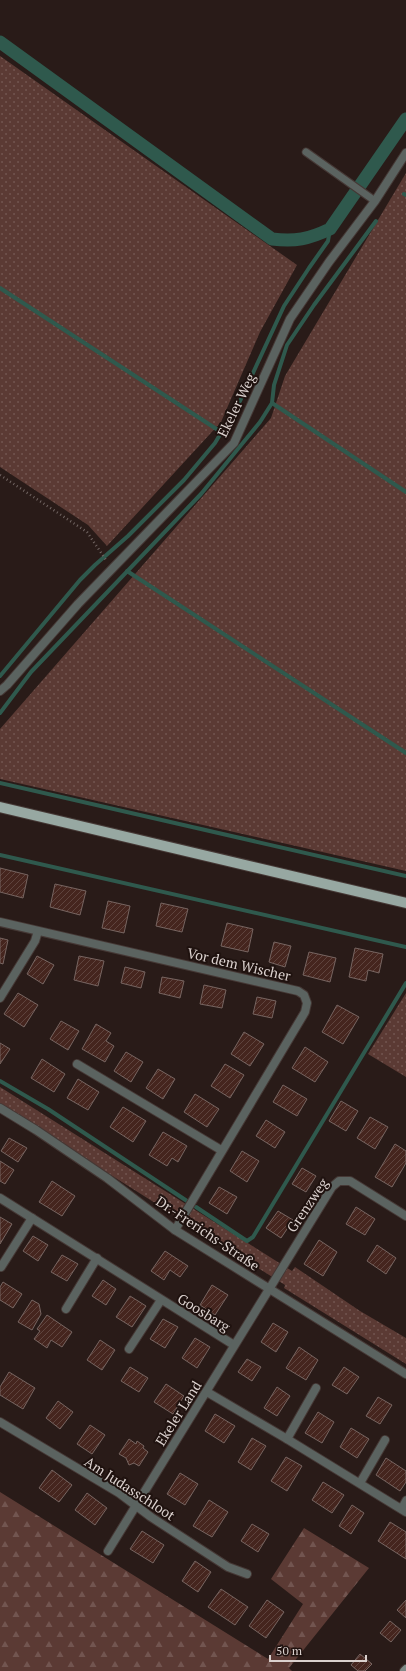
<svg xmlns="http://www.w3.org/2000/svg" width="406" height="1671" font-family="'PT Serif',serif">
<defs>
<pattern id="green-dots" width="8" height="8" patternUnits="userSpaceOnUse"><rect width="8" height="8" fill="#5b3a34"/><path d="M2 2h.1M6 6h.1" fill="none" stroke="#725550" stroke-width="1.8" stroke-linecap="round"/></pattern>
<pattern id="forest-firs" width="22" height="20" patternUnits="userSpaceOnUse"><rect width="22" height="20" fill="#5b3a34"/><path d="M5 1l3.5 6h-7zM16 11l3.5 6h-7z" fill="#725550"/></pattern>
<pattern id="building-hatch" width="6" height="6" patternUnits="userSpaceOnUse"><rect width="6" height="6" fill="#45251e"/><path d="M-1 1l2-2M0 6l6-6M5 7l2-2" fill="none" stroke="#5f443e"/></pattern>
</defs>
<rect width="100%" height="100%" fill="#291b18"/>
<g fill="url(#green-dots)">
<polygon points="0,56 297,265 260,332 221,422 107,546 88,525 0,467"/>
<polygon points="406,173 406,871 0,779 0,729 271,418 285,376"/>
<polygon points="406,993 406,1077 368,1054"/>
<polygon points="0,1087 292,1271 295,1267 360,1311 406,1338 406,1364 284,1288 285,1285 0,1105"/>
</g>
<polygon fill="url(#forest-firs)" points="0,1492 268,1659 303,1604 271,1579 304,1528 369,1568 289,1668 292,1671 0,1671"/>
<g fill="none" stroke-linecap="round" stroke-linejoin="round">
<g stroke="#2f594d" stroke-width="4">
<polyline points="404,194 406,195"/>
<polyline points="0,288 221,432"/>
<polyline points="272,403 406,492"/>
<polyline points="127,571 406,753"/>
<polyline points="0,676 80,580 95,565 128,536 184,480 215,443 240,401 284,306 309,268 328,241 330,229"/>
<polyline points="0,713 31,672 201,494 260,422 272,403 274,385 287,345 314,305 376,221"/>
<polyline points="0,783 406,876"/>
<polyline points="0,855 406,947"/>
<polyline points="0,1081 48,1109 187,1201"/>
<polyline points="196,1207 247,1241 253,1237 406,983"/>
</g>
<path stroke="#2f594d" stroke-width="13" d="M0 42 272 239C295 242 309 239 330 229L406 119"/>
</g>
<g fill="url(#building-hatch)" stroke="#776561">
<polygon points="0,868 28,875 23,898 0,892"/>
<polygon points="55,884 86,891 80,915 50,907"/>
<polygon points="108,901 130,906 124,933 102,928"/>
<polygon points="161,903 188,909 182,932 156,926"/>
<polygon points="227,923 253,929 248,952 221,946"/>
<polygon points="0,938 8,940 3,964 0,963"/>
<polygon points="274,942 291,946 285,967 269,962"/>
<polygon points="355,948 383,954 379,973 368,970 366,981 349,977"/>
<polygon points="309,952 336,958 330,982 303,975"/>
<polygon points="37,956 54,965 43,984 27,974"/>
<polygon points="79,956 104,961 98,986 74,980"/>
<polygon points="125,967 145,972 141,988 121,983"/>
<polygon points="162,977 184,981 180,998 159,993"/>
<polygon points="204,985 226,990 222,1008 200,1004"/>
<polygon points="18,993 38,1005 24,1027 4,1014"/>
<polygon points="257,997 276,1001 272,1018 253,1014"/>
<polygon points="337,1005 359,1017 343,1044 322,1032"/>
<polygon points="61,1021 79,1031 68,1050 50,1039"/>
<polygon points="96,1024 111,1033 106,1041 114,1046 105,1062 82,1049"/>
<polygon points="244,1032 264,1044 250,1066 231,1054"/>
<polygon points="0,1043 10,1049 0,1064"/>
<polygon points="305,1047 328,1062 315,1082 292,1068"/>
<polygon points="126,1052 143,1062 131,1082 114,1071"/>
<polygon points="42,1059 65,1074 54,1092 31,1078"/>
<polygon points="225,1064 244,1075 230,1098 211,1086"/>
<polygon points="158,1069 175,1079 163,1099 146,1088"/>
<polygon points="78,1079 99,1092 88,1110 67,1098"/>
<polygon points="283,1085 307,1099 297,1116 273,1102"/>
<polygon points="195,1094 219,1109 207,1127 184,1112"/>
<polygon points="341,1101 358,1111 346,1131 329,1121"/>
<polygon points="123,1107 146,1121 133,1142 110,1127"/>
<polygon points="370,1117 388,1127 375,1149 357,1138"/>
<polygon points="266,1120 285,1132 275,1148 256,1136"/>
<polygon points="163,1132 187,1146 178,1162 172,1158 167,1166 149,1155"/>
<polygon points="9,1138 27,1148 18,1162 1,1151"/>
<polygon points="395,1144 406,1151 406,1163 392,1187 375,1177"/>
<polygon points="242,1151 259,1161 247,1182 230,1171"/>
<polygon points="0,1161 14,1170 5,1184 0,1181"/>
<polygon points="302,1168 316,1176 306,1192 292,1184"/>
<polygon points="52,1181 75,1196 62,1216 39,1202"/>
<polygon points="219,1187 237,1197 227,1214 209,1203"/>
<polygon points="356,1207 375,1219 365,1235 346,1224"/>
<polygon points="278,1211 293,1220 281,1238 266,1228"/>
<polygon points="0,1217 12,1224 0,1244"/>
<polygon points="33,1236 48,1245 38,1261 23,1251"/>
<polygon points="319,1240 337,1252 323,1276 304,1264"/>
<polygon points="377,1245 396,1258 386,1274 367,1261"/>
<polygon points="165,1251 188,1266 180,1277 170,1270 164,1280 151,1271"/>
<polygon points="62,1255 78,1264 67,1281 51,1272"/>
<polygon points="103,1280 116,1289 106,1305 92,1296"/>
<polygon points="3,1282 22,1294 13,1308 0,1300 0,1287"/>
<polygon points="212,1285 228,1295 215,1315 200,1305"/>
<polygon points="130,1296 146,1306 132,1327 116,1317"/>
<polygon points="32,1300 39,1304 41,1314 32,1330 18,1322"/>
<polygon points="47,1315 72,1332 62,1347 51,1340 47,1348 34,1339 40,1331 37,1329"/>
<polygon points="163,1319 178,1327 165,1348 150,1339"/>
<polygon points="273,1323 288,1332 276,1352 261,1342"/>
<polygon points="195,1338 210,1347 197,1368 182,1358"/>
<polygon points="100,1340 115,1350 102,1370 87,1360"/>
<polygon points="299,1347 318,1360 306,1380 286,1368"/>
<polygon points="247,1359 261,1367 252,1381 238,1372"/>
<polygon points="130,1367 148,1378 139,1392 121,1381"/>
<polygon points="344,1367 359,1377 347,1394 332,1385"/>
<polygon points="9,1372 35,1388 23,1409 0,1395 0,1387"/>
<polygon points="166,1384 184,1396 173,1414 154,1402"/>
<polygon points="277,1387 290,1396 277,1416 264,1408"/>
<polygon points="378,1397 392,1405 380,1424 366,1416"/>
<polygon points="58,1401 73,1412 60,1429 46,1418"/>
<polygon points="318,1412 334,1422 322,1443 305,1433"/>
<polygon points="215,1414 235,1426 224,1443 205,1431"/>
<polygon points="90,1425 105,1435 92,1454 77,1444"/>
<polygon points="351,1428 369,1439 357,1458 340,1447"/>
<polygon points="252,1438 266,1446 251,1470 238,1462"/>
<polygon points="129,1439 136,1444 137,1441 144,1446 143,1448 148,1452 139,1466 134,1463 129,1465 126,1458 119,1454"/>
<polygon points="286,1457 302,1466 287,1491 271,1481"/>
<polygon points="386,1458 406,1471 406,1482 400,1491 376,1475"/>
<polygon points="52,1470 72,1485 59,1502 39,1488"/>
<polygon points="180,1473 198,1484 185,1505 167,1494"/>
<polygon points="323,1482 344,1495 332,1513 312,1500"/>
<polygon points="87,1493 107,1508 95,1525 75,1510"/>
<polygon points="209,1500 228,1512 212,1537 193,1526"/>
<polygon points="352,1505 364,1513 351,1534 339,1526"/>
<polygon points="390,1522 406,1532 406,1559 378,1541"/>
<polygon points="252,1524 269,1534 258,1552 241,1541"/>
<polygon points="142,1531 164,1545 153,1563 130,1549"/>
<polygon points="195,1561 211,1572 198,1592 182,1581"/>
<polygon points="221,1589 248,1607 235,1625 208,1607"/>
<polygon points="267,1600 284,1612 266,1638 249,1626"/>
<polygon points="406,1600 406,1618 397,1610"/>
<polygon points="390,1621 401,1630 391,1642 380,1633"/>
<polygon points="360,1654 372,1664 365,1671 358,1671 351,1665"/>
</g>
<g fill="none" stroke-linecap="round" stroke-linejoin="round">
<defs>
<g id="lane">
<polyline points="306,152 375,201"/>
<polyline points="401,1509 406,1500"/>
</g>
<g id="street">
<polyline points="0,691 7,685 78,604 234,443 290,319 329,262 375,201 406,153"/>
<polyline points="0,922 298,991 304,995 307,1003 305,1012 175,1230"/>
<polyline points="0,998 35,941 38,931"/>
<polyline points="77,1064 221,1150"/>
<polyline points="0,1108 36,1130 107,1178 175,1230 406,1374"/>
<polyline points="0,1198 234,1345"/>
<polyline points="1,1267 32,1218"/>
<polyline points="66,1309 97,1258"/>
<polyline points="129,1349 161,1300"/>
<polyline points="207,1392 287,1439 406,1512"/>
<polyline points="0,1422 119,1493 151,1517 228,1567 247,1574"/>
<polyline points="287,1439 316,1388"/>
<polyline points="360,1483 385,1440"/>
<polyline points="108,1551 332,1187 339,1181 350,1181 406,1216"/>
</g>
<polyline id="secondary" points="404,1671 406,1669"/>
<polyline id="primary" points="0,807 406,903"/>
</defs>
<use href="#lane" stroke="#453835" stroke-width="9"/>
<use href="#street" stroke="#453835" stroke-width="10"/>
<use href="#secondary" stroke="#453835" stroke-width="10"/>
<use href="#primary" stroke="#453835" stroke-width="12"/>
<polyline stroke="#726663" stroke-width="2.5" stroke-dasharray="1 3" stroke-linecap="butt" points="0,475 87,532 106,560"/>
<use href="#lane" stroke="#5b6360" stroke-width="7"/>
<use href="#street" stroke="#5b6360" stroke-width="8"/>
<use href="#secondary" stroke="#7d8985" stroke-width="8"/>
<use href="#primary" stroke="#97a8a2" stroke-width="10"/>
</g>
<g text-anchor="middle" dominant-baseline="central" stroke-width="4" stroke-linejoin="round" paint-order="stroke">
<g font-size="14" fill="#dbd1ce" stroke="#1f120f">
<text transform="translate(236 405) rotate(-64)">Ekeler Weg</text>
<text transform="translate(239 964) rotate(13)">Vor dem Wischer</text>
<text transform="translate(307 1205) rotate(-56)">Grenzweg</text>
<text transform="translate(208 1233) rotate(34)">Dr.-Frerichs-Straße</text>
<text transform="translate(204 1312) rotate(32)">Goosbarg</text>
<text transform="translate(178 1413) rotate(-58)">Ekeler Land</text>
<text transform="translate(130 1488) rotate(33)">Am Judasschloot</text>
</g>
</g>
<path d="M270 1655v6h96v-6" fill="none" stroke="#dbd1ce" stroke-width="2"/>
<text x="276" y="1655" font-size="12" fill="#dbd1ce" stroke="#1f120f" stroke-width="3" paint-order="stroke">50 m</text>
</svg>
